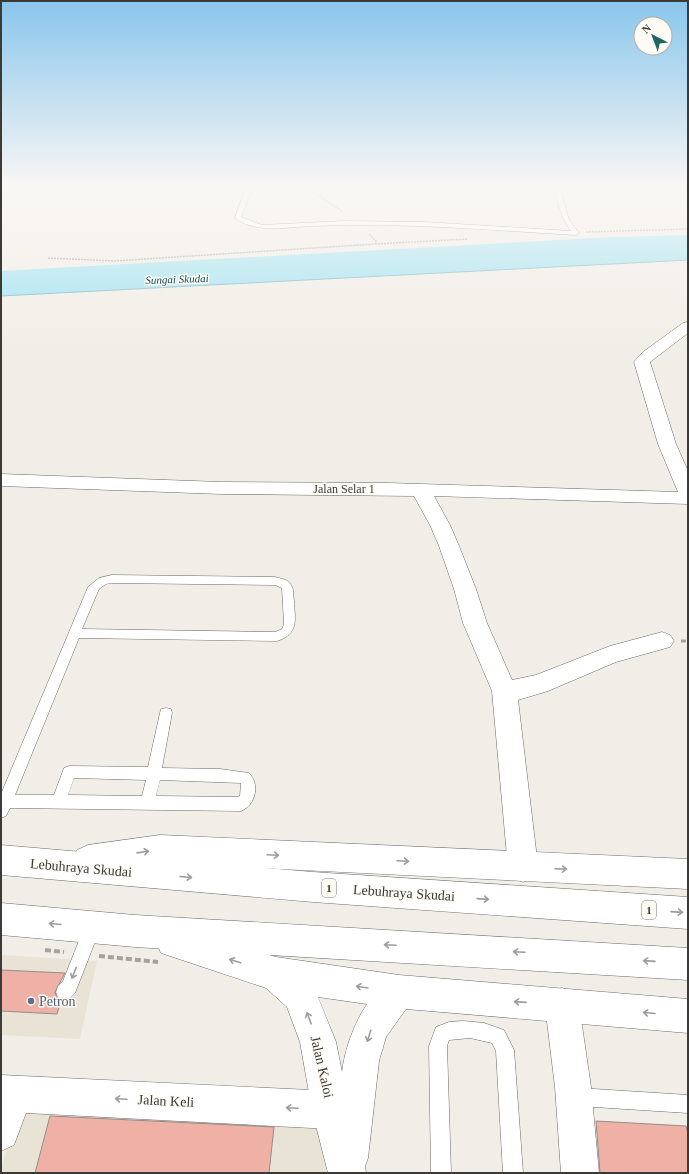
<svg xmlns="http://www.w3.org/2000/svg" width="689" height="1174" font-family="'Times New Roman',serif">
<rect width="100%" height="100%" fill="#f1eee7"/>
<g fill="#e8e3d5">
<polygon points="1,955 97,961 80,1039 1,1035"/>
<polygon points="21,1105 317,1123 326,1173 1,1173 1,1167"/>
</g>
<polygon fill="#9ae2f3" stroke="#7eb0bb" points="688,241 688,260 1,296 1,277 612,243"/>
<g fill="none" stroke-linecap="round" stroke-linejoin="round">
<polygon fill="#9ae2f3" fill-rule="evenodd" points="688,235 688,247 612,249 1,283 1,271 612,237"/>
</g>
<g fill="#efb1a5" stroke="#948c8b">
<polygon points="1,970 65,973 55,992 57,998 61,1001 57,1014 1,1011"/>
<polygon points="50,1116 274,1127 269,1173 35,1173"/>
<polygon points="596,1121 686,1126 688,1134 688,1173 600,1173"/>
</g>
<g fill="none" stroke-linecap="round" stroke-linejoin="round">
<defs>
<g id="lane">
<path d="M246 188H252L241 217 262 225 344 221 425 222 571 231C561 217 558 204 554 188H560L569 220 579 233 576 235C488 230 400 222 312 226 287 227 256 234 235 218Z"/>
<path d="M112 575 275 577C281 579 288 579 291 585 294 589 293 596 294 601 295 620 299 634 277 641L79 638 15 795H54L64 768 69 766 148 767 160 713 161 709 166 708 171 709 172 713 162 768 220 769 249 773C260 784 256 805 241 811L10 808 6 816 1 818V794L88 587 99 578ZM112 583 275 585 282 588 284 624 282 629 275 632 82 629 99 589 106 584ZM74 778 146 780 142 796 68 795ZM160 780 241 783 240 796 238 797 156 796Z"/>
<polygon points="92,921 98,923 100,929 75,993 70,998 64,1000 58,998 56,992 58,986 63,981 86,923"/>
<polygon points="463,1021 484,1023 504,1030 514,1050 523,1173 503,1173 496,1051 492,1043 470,1038 449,1040 447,1046 451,1173 431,1173 429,1046 436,1027 449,1022"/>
<polygon points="578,1088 688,1095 688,1113 578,1106 572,1103 569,1097 572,1091"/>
</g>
<g id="street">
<polygon points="688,322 688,333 650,362 676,444 688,471 688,504 434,496 450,525 459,546 476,589 487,623 512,680 536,675 610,646 662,632 670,635 674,641 670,647 616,662 548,691 518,700 538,867 534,877 523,882 512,877 508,867 492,691 463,623 454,589 439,546 430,525 414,496 221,494 1,486 1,474 221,482 388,483 678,492 658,444 634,362 643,352 683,323"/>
<polygon points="562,988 574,993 579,1005 591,1087 599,1173 561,1173 555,1087 545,1005 550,993"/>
<polygon points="1,1075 331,1091 344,1097 350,1110 344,1123 331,1129 26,1113 14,1145 1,1151"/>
</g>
<path id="secondary" d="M172 926 276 957 399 975 688 999V1033L406 1009 386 1037 379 1061 368 1158 365 1166 366 1173H328L312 1110 300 1042 287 1007 266 988 161 953 156 942 161 931ZM318 997 367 1004C354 1024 345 1048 342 1072L336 1042Z"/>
<polygon id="primary" points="160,835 688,859 688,889 160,863 88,875 77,870 73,860 77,850 88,845"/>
<g id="highway">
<polygon points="1,845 313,872 688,897 688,929 313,902 1,875"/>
<polygon points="1,903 135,915 688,948 688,980 135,947 1,935"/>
</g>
</defs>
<use href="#lane" stroke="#6c6a64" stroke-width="1"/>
<use href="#street" stroke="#6c6a64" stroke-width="1"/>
<use href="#secondary" stroke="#6c6a64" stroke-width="1"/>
<use href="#primary" stroke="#6c6a64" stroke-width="1"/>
<use href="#highway" stroke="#6c6a64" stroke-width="1"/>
<g stroke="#a4a29d" stroke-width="1.5" stroke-dasharray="2 1" stroke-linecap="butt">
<polyline points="308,188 343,212"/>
<polyline points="24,193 34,189 44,188"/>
<polyline points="586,232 688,229"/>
<polyline points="375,244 468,239"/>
<polyline points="48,258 114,261 375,244 376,241 369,234"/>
</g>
<polyline stroke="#a4a29d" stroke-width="3" stroke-dasharray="5 2.5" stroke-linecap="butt" points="681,641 688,641"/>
<g stroke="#a4a29d" stroke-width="4" stroke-dasharray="6 3" stroke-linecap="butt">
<polyline points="45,950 64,952"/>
<polyline points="99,956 158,962"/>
</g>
<use href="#lane" fill="#fff" fill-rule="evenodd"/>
<use href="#street" fill="#fff" fill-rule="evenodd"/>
<use href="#secondary" fill="#fff" fill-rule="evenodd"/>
<use href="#primary" fill="#fff" fill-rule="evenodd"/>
<use href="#highway" fill="#fff" fill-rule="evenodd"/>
</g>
<defs><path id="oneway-shaft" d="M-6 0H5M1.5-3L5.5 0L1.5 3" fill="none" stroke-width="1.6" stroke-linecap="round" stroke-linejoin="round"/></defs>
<g stroke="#9d9c9b">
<use href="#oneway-shaft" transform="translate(143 852) rotate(-8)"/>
<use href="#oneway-shaft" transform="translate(273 855) rotate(3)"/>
<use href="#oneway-shaft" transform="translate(403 861) rotate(3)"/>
<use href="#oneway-shaft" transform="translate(561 869) rotate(2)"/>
<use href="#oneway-shaft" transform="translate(186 877) rotate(5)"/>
<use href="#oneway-shaft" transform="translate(483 899) rotate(4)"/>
<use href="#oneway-shaft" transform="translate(677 912) rotate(4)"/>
<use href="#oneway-shaft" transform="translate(55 924) rotate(-175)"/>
<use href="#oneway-shaft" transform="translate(390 945) rotate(-177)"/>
<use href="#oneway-shaft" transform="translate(519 952) rotate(-177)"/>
<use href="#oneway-shaft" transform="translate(235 961) rotate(-163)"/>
<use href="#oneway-shaft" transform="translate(649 961) rotate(-176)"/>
<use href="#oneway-shaft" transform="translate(74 973) rotate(112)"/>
<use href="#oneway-shaft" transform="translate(362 987) rotate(-171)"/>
<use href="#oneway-shaft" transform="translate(520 1002) rotate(-176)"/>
<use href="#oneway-shaft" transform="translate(649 1013) rotate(-175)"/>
<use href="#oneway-shaft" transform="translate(309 1018) rotate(-110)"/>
<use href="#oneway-shaft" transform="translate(369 1036) rotate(107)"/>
<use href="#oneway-shaft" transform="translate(121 1099) rotate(-177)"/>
<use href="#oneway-shaft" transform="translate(292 1108) rotate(-177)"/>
</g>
<linearGradient id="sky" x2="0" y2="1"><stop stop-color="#89c6ec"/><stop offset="0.53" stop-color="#f9f7f4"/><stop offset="1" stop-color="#f9f7f4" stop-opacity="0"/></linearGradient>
<rect width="689" height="352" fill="url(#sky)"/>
<circle fill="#5c6f8a" stroke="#fefbf4" stroke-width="1.5" cx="31" cy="1001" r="4"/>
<g text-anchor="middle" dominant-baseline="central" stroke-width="3" stroke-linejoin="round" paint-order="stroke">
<g font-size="11" font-style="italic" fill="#0f4d5a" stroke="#fefbf4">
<text transform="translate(177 279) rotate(-2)">Sungai Skudai</text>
</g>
<g fill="#fefbf4" stroke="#767470" stroke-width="1">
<rect x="322" y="879" width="14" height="18" rx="3"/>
<rect x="642" y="901" width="14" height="18" rx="3"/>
</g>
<g font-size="11" font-weight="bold" fill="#3b3a37">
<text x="329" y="888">1</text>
<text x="649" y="910">1</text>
</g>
<g font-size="12" fill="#3b3a37" stroke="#fefbf4">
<text x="344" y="489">Jalan Selar 1</text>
</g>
<g font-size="14" fill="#3b3a37" stroke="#fefbf4">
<text transform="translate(81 868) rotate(5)">Lebuhraya Skudai</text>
<text transform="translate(404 893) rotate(4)">Lebuhraya Skudai</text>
<text transform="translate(322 1067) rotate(77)">Jalan Kaloi</text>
<text transform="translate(166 1101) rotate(3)">Jalan Keli</text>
</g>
<g font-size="14" fill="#4e5e75" stroke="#fefbf4" text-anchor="start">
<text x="39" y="1001">Petron</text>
</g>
</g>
<rect width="689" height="1174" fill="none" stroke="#3b3a37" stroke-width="4"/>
<g transform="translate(653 36) rotate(318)"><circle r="19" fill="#fefbf4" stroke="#b0aea8"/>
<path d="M0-3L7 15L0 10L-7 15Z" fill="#1d6863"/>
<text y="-6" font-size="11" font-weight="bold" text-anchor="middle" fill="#3b3a37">N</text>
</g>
</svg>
